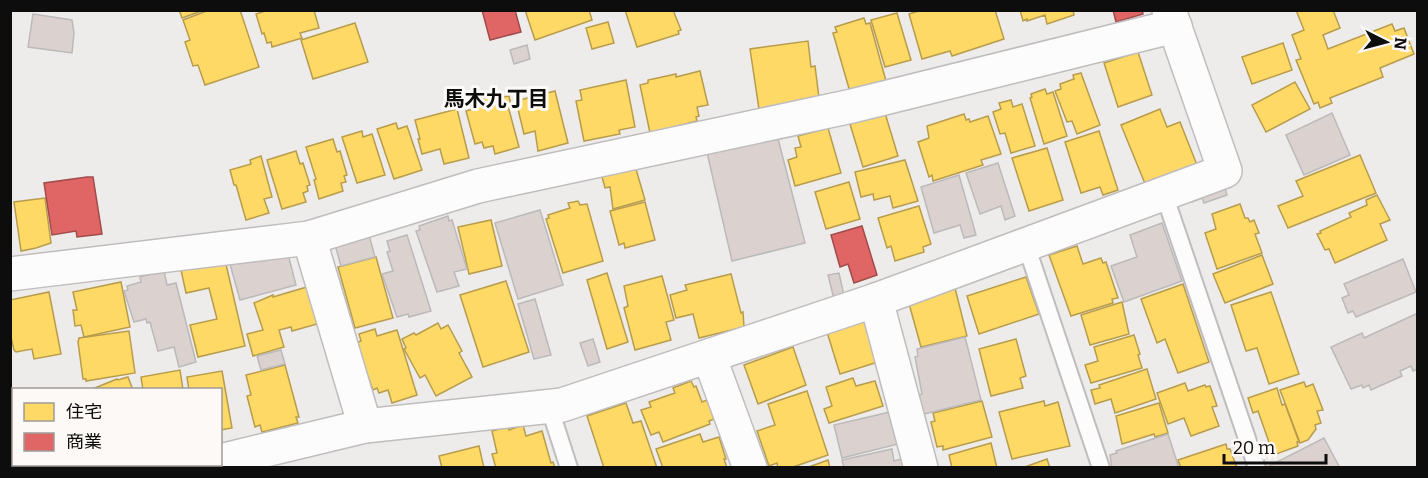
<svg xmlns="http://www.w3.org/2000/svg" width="1428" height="478" font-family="Bitter,'Noto Sans JP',serif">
<rect width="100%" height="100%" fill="#eeeceb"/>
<g fill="#ffd966" stroke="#b79c4b" stroke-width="1.5">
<polygon points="179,10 204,10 182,18"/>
<polygon points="209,10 240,10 259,67 205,85 198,65 193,66 185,42 190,40 183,20"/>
<polygon points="268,10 314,10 319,28 300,33 302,38 272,47 271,42 267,43 264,33 262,34 256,14"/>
<polygon points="525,10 589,10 592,20 535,40"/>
<polygon points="625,10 673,10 681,30 678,31 679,34 637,47"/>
<polygon points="922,10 995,10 1004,39 952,56 950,51 922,59 909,14"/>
<polygon points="1020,10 1073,10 1074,15 1047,24 1045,15 1027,21 1027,19 1023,21"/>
<polygon points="1296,10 1333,10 1340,28 1323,35 1328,49 1392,24 1395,31 1404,28 1414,54 1380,68 1383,77 1330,98 1332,103 1320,108 1318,102 1314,104 1296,60 1301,59 1292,35 1304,30"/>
<polygon points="897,13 911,60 885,67 871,20"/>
<polygon points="864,18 866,24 870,23 886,81 850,92 833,33 837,32 835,27"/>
<polygon points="608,22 614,43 592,49 586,28"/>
<polygon points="355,23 368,62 313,79 301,40"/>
<polygon points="808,41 811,67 815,66 819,98 759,109 750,49"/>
<polygon points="1283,43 1292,70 1252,84 1242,57"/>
<polygon points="1138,52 1152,95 1118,107 1104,63"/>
<polygon points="700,71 708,105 697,107 699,116 696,117 697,121 650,133 640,85 648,83 648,80 676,74 676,77"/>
<polygon points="1081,73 1100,125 1077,134 1072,121 1067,122 1055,91 1061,89 1060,84 1074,79 1073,75"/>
<polygon points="626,80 635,127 619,130 620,134 584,141 576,101 582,100 580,90"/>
<polygon points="1295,82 1310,109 1266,132 1252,105"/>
<polygon points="1045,89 1047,94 1053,92 1067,136 1044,144 1030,98 1032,97 1031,94"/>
<polygon points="555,91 568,143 538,151 535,131 524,134 516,101"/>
<polygon points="503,94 504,97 509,96 511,106 508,106 519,147 495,154 493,146 484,148 482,142 475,144 466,111 476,108 474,101"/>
<polygon points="1011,100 1013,107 1022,104 1035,146 1011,153 1005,133 1000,134 993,112 1001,109 999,103"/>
<polygon points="457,109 469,158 444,164 440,149 422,154 418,139 420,139 415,120"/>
<polygon points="1160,109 1167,127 1180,122 1197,165 1146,186 1121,125"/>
<polygon points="885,113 898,156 863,167 850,124"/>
<polygon points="964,114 966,120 969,119 970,122 988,116 1001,154 981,160 983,165 933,181 932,175 929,177 918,142 929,138 927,126"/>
<polygon points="396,123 398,129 407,126 422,170 394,179 377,129"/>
<polygon points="828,128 841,173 795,186 788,160 797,157 795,148 801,147 798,136"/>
<polygon points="362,131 363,137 372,134 385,175 357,183 342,137"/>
<polygon points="1099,131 1118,190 1103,195 1100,187 1081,193 1065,142"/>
<polygon points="333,139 337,152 340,151 347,175 344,176 346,182 341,183 343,191 319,199 314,180 316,179 306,147"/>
<polygon points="1047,148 1063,200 1029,211 1012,158"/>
<polygon points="296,151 300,164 303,163 310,185 307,186 308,191 303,193 306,202 282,209 267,160"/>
<polygon points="1360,155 1376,193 1288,228 1278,206 1303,196 1296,181"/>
<polygon points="261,156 272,197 264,199 269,213 246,220 236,185 234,185 230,170 251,164 250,160"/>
<polygon points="905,160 918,201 893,208 890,196 874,200 873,194 861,197 855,172"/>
<polygon points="634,162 645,200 613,209 610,187 605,188 601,173"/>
<polygon points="849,182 860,219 826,229 815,192"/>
<polygon points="1377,195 1390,220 1380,224 1387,240 1335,263 1329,249 1325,250 1317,234 1321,233 1320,231 1351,217 1349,213 1367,205 1366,200"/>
<polygon points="45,198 51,243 36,248 21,251 14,202"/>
<polygon points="578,201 580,205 587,204 603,261 563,273 546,219 549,218 548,215 570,208 568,203"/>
<polygon points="645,202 655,240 625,248 624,243 619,245 610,211"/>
<polygon points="1240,204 1245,218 1248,218 1250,222 1254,220 1259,233 1255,234 1262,253 1217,269 1205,233 1216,229 1212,214"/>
<polygon points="919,206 931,244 923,247 924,252 895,261 891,246 887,248 878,218"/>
<polygon points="491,220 502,266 469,274 458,227"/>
<polygon points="1077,246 1083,264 1101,258 1103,263 1106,262 1118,298 1112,299 1113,303 1071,316 1049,255"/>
<polygon points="1262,255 1273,284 1225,303 1213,274"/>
<polygon points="376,257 393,318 355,328 338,267"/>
<polygon points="225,260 245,346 198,357 190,325 217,319 209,288 186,293 181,270"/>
<polygon points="607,273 628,342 607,349 587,280"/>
<polygon points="731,274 741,313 743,312 744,327 699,338 693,314 676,318 670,295 687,290 685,285"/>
<polygon points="662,276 674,320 666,322 671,340 635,350 624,308 628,306 624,286"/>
<polygon points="1026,277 1039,314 979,334 967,296"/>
<polygon points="506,281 529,352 483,367 460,295"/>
<polygon points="121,282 130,327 84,337 81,325 75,326 73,310 77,310 73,292"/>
<polygon points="1183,284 1209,362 1178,373 1165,339 1157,343 1141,299"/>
<polygon points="307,287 320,318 316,319 317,324 292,331 291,327 279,330 284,347 253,356 247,334 263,330 254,303 273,295 273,297"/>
<polygon points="955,288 967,336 921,347 908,300"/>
<polygon points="49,292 61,354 34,359 32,349 16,352 14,350 10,333 10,300"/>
<polygon points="1271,292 1299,374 1269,384 1257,348 1246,351 1231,305"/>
<polygon points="1122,302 1129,334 1090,345 1081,315"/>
<polygon points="866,320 878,362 840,374 827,332"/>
<polygon points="438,323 441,329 448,325 462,351 459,353 472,377 436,396 425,375 420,378 404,349 406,348 402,339 414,333 416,335"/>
<polygon points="375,329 377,336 397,330 417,395 392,403 388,390 379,393 377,388 373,390 355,343 361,341 359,334"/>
<polygon points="129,331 135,373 86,381 86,379 83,379 78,342 79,338"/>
<polygon points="1134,335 1140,354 1138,355 1142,368 1091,383 1085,365 1098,361 1094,347"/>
<polygon points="1016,339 1026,376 1020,378 1023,388 991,396 979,349"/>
<polygon points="793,347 806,385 758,404 744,365"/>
<polygon points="285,365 299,417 296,417 298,423 262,432 260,425 255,427 247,396 251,395 246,375"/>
<polygon points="1147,369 1156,399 1115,413 1111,399 1095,404 1091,390 1100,388 1099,385"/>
<polygon points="180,370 183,390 143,390 141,377"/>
<polygon points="222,371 232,428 220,430 220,390 189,390 187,377"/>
<polygon points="128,377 133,390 90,390 117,379 118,380"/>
<polygon points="853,378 856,386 875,381 883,406 829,423 824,409 832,406 826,387"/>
<polygon points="691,381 694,387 696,386 702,402 707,400 714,419 709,421 710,424 663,442 659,432 651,435 641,410 651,407 649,402 675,393 673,388"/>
<polygon points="1304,382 1306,387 1313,384 1323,410 1317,411 1321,423 1315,425 1316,429 1308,440 1300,443 1280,390"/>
<polygon points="1185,383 1188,391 1205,385 1206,387 1210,386 1217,406 1212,407 1219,426 1191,436 1184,418 1168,424 1157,393"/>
<polygon points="1277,388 1282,405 1285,404 1299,442 1297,442 1298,446 1268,457 1264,447 1270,445 1258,411 1253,413 1248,398"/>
<polygon points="807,391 828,455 790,468 778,468 777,463 769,466 757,431 775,425 768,404"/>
<polygon points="982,401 992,437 943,450 943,446 937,447 931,422 935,421 933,413"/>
<polygon points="1044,401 1045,406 1058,402 1070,446 1012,459 999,412"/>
<polygon points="626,403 633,423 641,421 657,468 604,468 587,416"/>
<polygon points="1159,403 1168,433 1155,437 1154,434 1122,444 1116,416"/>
<polygon points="523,425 526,436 542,431 551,463 553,462 555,468 496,468 492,454 497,453 492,431 508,427 509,430"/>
<polygon points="700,434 703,442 719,437 726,459 724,459 727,468 663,468 656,449"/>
<polygon points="991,443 997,468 952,468 949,455"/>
<polygon points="1226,444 1227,449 1230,449 1237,468 1181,468 1178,460"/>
<polygon points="479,446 484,468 442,468 439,456"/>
<polygon points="1047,459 1050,468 1022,468"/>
<polygon points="828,460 830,468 806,468"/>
</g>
<g fill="#e06666" stroke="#a14b4b" stroke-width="1.5">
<polygon points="482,10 515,10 521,32 490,40"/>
<polygon points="1113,10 1142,10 1143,14 1116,22"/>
<polygon points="87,177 93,177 102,234 77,237 76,231 52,235 44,183"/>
<polygon points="862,226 877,275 854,283 848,264 840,267 831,235"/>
</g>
<g fill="#dbd2cf" stroke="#bbb9b9" stroke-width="1.5">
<polygon points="33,14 72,20 74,33 72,53 28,47"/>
<polygon points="527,45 530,59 514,64 510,50"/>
<polygon points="1332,113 1350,155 1304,175 1286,135"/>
<polygon points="777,135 805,243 732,261 706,148"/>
<polygon points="998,163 1015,216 1005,220 1001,206 980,214 966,173"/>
<polygon points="959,175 976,235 964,238 960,225 934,233 921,187"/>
<polygon points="1224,184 1227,195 1204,203 1202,198 1192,202 1190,195"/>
<polygon points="540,210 563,285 518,299 495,223"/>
<polygon points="448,216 449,221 452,220 467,269 454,272 459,286 437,292 416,231 420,230 419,226"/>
<polygon points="1162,223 1182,281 1124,302 1111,266 1137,257 1130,235"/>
<polygon points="368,231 375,257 341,266 334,241"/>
<polygon points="407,235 431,311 409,317 408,314 397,317 382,274 393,271 387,252 390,251 387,241"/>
<polygon points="288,254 296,285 240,300 230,264 261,256 263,261"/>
<polygon points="1403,259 1416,292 1356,317 1353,311 1348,313 1342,298 1349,295 1344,284"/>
<polygon points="164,271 167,285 176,283 196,362 179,367 174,347 158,351 150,322 147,323 146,319 134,322 124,291 128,290 127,286 141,282 140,277"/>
<polygon points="839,273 844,296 834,299 828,275"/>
<polygon points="535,299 551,355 534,359 518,304"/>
<polygon points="1418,313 1418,369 1413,371 1411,366 1400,371 1402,376 1371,390 1369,385 1363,388 1362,385 1351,389 1331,347 1362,333 1364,338"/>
<polygon points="965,337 981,400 920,415 915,396 922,394 915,357 918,356 917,349"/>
<polygon points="593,339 600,362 588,366 580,343"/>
<polygon points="281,350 285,364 261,370 257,356"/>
<polygon points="10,387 14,397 14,414 10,415"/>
<polygon points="890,412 898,444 842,458 834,425"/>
<polygon points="1168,434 1179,468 1112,468 1110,455 1117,453 1116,451"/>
<polygon points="1324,438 1340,468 1270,468 1269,466"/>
<polygon points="892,449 894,461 905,458 908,468 844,468 842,460"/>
<polygon points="88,464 104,464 105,468 90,468"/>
<polygon points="105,464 118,464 119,468 106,468"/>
</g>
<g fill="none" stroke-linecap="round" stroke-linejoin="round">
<defs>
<g id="lane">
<polyline points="1164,194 1257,468"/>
<polyline points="1026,245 1101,468"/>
<polyline points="549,406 569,468"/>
</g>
<g id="street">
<polyline points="309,238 365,426"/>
<polyline points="10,274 309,238 478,186 852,106 1175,26"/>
<polyline points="876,300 921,468"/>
<polyline points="709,356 750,468"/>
<polyline points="220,461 365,426 562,405 876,300 1225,171 1169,10"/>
<polyline points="192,468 205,464"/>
</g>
</defs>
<use href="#lane" stroke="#bfbdbd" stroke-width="20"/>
<use href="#street" stroke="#bfbdbd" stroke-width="36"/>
<use href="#lane" stroke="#fcfcfc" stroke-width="16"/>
<use href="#street" stroke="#fcfcfc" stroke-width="33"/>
</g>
<g text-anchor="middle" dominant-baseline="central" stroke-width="6" stroke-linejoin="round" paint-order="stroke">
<g font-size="21" font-weight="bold" fill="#0e0d0d" stroke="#fdf9f7">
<text x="496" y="99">馬木九丁目</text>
</g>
</g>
<rect width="1428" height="478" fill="none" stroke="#0e0d0d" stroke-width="24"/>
<rect x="12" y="388" width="210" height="78" fill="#fdf9f7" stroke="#9d9b99" stroke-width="1.5"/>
<rect x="24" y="403" width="30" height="18" fill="#ffd966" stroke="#9d9b99" stroke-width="1.5"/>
<text x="66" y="418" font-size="18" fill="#0e0d0d">住宅</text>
<rect x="24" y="433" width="30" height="18" fill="#e06666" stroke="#9d9b99" stroke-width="1.5"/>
<text x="66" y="448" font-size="18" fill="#0e0d0d">商業</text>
<g transform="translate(1386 42) rotate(96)" stroke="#fdf9f7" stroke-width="4.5" paint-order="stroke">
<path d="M0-4.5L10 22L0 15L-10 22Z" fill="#0e0d0d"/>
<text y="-9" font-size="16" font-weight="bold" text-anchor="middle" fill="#0e0d0d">N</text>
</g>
<path d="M1224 454v9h102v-9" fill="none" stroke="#0e0d0d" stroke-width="3"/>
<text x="1233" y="454" font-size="18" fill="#0e0d0d" stroke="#fdf9f7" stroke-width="4.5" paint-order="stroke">20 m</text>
</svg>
